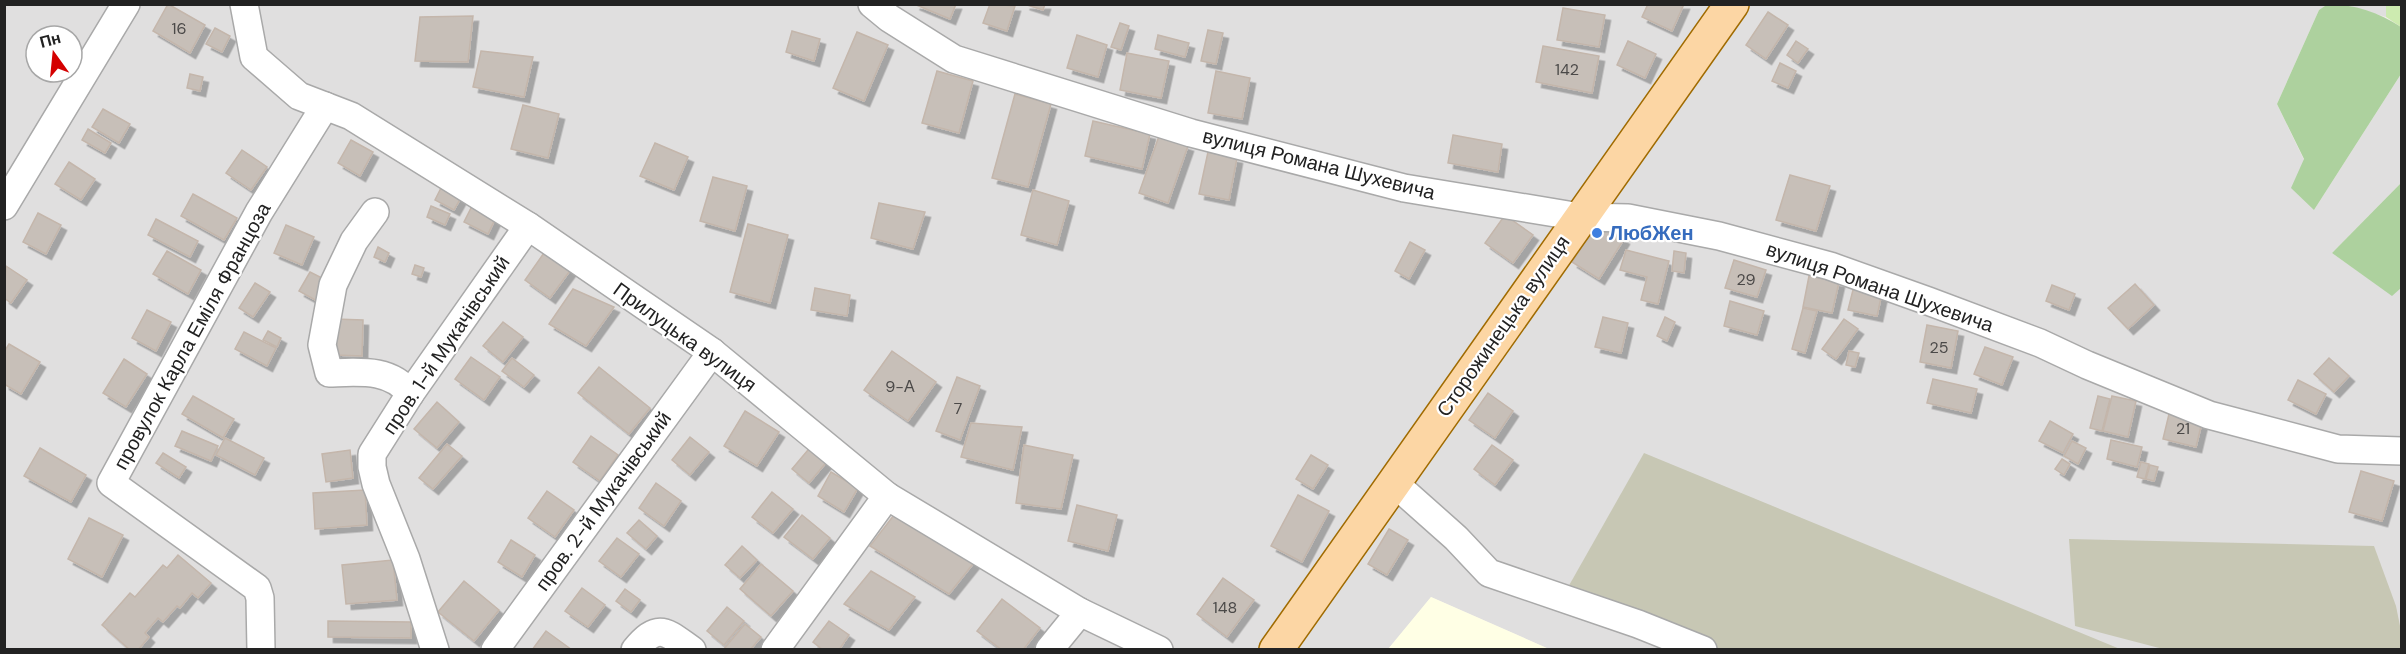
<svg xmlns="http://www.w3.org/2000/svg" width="2406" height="654" font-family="'DM Sans',sans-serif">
<defs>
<filter id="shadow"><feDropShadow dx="5.5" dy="5.5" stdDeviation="0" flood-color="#0004"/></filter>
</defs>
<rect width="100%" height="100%" fill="#f2efe9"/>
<g fill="#e0dfdf" fill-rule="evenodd">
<path d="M4 5H2328L2319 10 2277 104 2304 160 2314 210 2401 74V183L2332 253 2392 295 2401 288V649H1549L1431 597 1388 650 5 649ZM36 36H72V72H36Z"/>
<polygon points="2342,5 2386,5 2386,17 2346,5"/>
</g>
<polygon fill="#ffffe5" points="1431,597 1549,649 1388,649"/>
<g fill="#c7c7b4">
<polygon points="1644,453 2120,649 2120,650 1719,649 1567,589"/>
<polygon points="2069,539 2374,546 2396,606 2401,631 2401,649 2163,649 2075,626"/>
</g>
<polygon fill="#cdebb0" points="2386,5 2401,5 2401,27 2386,17"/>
<g fill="#add19e">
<path d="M2328 4C2354 4 2380 13 2401 27V74L2314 210 2291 188 2304 159 2277 104 2319 10Z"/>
<polygon points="2401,183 2401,288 2392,296 2332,253"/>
</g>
<g fill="#c7bfb8" stroke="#c4b6ab" stroke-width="1.5" filter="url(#shadow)">
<polygon points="168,4 205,25 190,53 153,31"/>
<polygon points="914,4 956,4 950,19"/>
<polygon points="990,4 1015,6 1007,31 983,23"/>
<polygon points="1024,4 1045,4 1043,10"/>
<polygon points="1648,4 1684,4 1672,31 1642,17"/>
<polygon points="1563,8 1605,15 1599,47 1557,40"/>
<polygon points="1768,12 1788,25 1766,59 1746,45"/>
<polygon points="473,16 468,62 415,61 420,17"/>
<polygon points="1120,23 1129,26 1121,50 1111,47"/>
<polygon points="215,28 230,36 222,52 206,44"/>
<polygon points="1208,30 1223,33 1216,64 1201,61"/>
<polygon points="792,31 820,39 814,61 786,52"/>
<polygon points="857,32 888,45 864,101 833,88"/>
<polygon points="1077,35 1107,45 1098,77 1067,68"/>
<polygon points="1158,35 1189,43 1185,57 1155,49"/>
<polygon points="1628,41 1656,54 1645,78 1617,65"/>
<polygon points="1796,41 1808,49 1798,63 1787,55"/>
<polygon points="1543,46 1599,56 1592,93 1536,82"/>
<polygon points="481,51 533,57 524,97 473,87"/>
<polygon points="1127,53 1169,61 1161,98 1120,90"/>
<polygon points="1780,63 1796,71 1788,88 1772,81"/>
<polygon points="937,71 973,81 959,133 922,123"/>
<polygon points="1216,71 1250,78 1242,119 1208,113"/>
<polygon points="190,74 203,77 200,91 187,88"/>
<polygon points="1015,94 1051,104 1028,187 992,178"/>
<polygon points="523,105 559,114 548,158 511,149"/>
<polygon points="103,109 130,124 119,143 92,127"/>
<polygon points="1093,121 1150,134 1142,169 1085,156"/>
<polygon points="88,129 111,143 105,153 82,140"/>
<polygon points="1453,135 1502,144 1498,172 1448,163"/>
<polygon points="1159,136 1188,146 1168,203 1139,193"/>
<polygon points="351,140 373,152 360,176 338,163"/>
<polygon points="655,143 688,157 674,190 640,176"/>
<polygon points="242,150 267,167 251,190 226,173"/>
<polygon points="1208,152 1237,158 1229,200 1199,194"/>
<polygon points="69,162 95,179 81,200 55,184"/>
<polygon points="1790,175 1830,186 1816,231 1776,220"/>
<polygon points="713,177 747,186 735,231 700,221"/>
<polygon points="444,182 464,192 454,210 435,200"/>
<polygon points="1033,190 1069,201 1057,245 1021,235"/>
<polygon points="193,194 237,218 224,240 181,216"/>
<polygon points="474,202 498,213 488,234 464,222"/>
<polygon points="879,203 925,212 913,249 871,238"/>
<polygon points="431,206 450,214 445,225 427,217"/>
<polygon points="38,213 61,225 46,254 23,242"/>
<polygon points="1505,215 1533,235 1513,263 1485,243"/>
<polygon points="156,219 198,241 190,257 148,235"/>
<polygon points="1597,223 1624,239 1599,279 1572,262"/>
<polygon points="748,224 788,235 770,303 730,292"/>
<polygon points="286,225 314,237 302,265 274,253"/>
<polygon points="1410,242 1425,250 1409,279 1395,271"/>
<polygon points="378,247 389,253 385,262 374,257"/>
<polygon points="546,250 572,268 550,298 525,280"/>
<polygon points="1626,250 1669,261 1658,304 1641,300 1647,277 1620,270"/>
<polygon points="167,251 201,270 188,294 153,274"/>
<polygon points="1674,251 1686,253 1684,273 1672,271"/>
<polygon points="1734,260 1766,270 1757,297 1725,288"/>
<polygon points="415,265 424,268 421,277 412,274"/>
<polygon points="6,266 27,280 11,303 4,298"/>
<polygon points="310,272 328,281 317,301 299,291"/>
<polygon points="1809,276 1839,282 1832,313 1803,307"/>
<polygon points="255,283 270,292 253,317 239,308"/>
<polygon points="2135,284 2154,305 2128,329 2108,308"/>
<polygon points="2052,285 2075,294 2069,310 2046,301"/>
<polygon points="1854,286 1882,293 1877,316 1848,310"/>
<polygon points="815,288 850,295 847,316 811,310"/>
<polygon points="573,289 614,307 586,346 549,324"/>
<polygon points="1730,301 1764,311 1757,335 1724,326"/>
<polygon points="1803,308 1817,311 1805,353 1792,349"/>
<polygon points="147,310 171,322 156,351 132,338"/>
<polygon points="1603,317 1628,323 1621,353 1595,347"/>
<polygon points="1665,317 1675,322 1667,341 1657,336"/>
<polygon points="335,319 363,320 362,356 335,355"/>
<polygon points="1844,319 1858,329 1836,359 1822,349"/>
<polygon points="503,322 523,337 503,362 483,346"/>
<polygon points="1927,325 1958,331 1951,368 1920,362"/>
<polygon points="268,331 281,338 277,347 263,340"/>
<polygon points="244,332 276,348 267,366 235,349"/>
<polygon points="9,344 40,362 21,394 4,384 4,352"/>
<polygon points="1985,347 2013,357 2002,385 1974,374"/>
<polygon points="892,351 936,382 908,421 864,390"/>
<polygon points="1849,351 1859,353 1855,367 1846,365"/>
<polygon points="471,357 500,377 484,400 455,379"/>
<polygon points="512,358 534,375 524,387 502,371"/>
<polygon points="2329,358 2349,376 2334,392 2314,374"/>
<polygon points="124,359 147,374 126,407 103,393"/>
<polygon points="599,367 650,408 629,434 578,393"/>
<polygon points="957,377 980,386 960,440 936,431"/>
<polygon points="1933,379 1977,389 1971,413 1927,403"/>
<polygon points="2298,380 2326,394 2316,414 2288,400"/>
<polygon points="1488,393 1513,411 1495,438 1469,420"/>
<polygon points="193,396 234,419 223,438 182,414"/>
<polygon points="2098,396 2110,399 2102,431 2090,428"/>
<polygon points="2112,396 2136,401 2128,437 2103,431"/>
<polygon points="437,402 459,422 437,448 414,429"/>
<polygon points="2170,410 2203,418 2196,447 2163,439"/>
<polygon points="745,411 779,432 757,466 724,446"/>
<polygon points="2050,421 2073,434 2063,453 2039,441"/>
<polygon points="971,423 1022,427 1013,470 961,457"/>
<polygon points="182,431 218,446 211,461 175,446"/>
<polygon points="591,436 618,455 600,481 573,462"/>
<polygon points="690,437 709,452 690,475 672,460"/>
<polygon points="225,438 264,458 255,475 216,455"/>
<polygon points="2111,440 2142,447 2137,467 2107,459"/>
<polygon points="2072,441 2086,448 2078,464 2064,456"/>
<polygon points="447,444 462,456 433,489 419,478"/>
<polygon points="813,444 830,458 809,483 792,469"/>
<polygon points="1024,445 1073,455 1061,509 1016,503"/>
<polygon points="1492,445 1513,460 1495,485 1474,469"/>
<polygon points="40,448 86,475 71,502 24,476"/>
<polygon points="350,450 353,478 326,482 322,454"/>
<polygon points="163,453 186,467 179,478 156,463"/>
<polygon points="1311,455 1328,465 1313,489 1296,479"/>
<polygon points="2062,459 2070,464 2064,475 2055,469"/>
<polygon points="2141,462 2149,464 2145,479 2137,477"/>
<polygon points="2150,465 2158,467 2154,481 2146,479"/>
<polygon points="2361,471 2394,481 2382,521 2349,512"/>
<polygon points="831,472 858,488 844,512 818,496"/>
<polygon points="656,483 681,501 664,526 639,508"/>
<polygon points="365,490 367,525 315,529 313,493"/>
<polygon points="547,491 574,510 555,537 528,518"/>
<polygon points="772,492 793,509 773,533 752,517"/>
<polygon points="1298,495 1329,511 1302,562 1271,546"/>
<polygon points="1077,505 1117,515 1108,551 1068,541"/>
<polygon points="802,515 830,538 813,559 784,537"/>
<polygon points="894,515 977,559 949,594 870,546"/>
<polygon points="89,518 123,535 102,577 68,559"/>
<polygon points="639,520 657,536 646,549 627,533"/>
<polygon points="1389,529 1408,540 1387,575 1368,564"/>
<polygon points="617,538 639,554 621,577 599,561"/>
<polygon points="511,540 535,555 522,577 498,562"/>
<polygon points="742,546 757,560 740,578 725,565"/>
<polygon points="178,555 211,583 198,598 192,593 180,608 177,606 163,622 158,618 145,633 149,637 138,650 130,650 102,625 130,593 135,597 163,565 167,568"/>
<polygon points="393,560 397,600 346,604 342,565"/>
<polygon points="761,564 793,591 771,616 740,589"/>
<polygon points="871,571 915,597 889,630 844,604"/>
<polygon points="1223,578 1254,600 1227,637 1197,614"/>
<polygon points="464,581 499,610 474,641 438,612"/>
<polygon points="582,588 605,605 588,627 565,611"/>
<polygon points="625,589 640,600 631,612 616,601"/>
<polygon points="1002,599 1040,628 1023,650 1002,650 977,631"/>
<polygon points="727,607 744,621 724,645 707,631"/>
<polygon points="328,621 411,622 411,638 328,637"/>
<polygon points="829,621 849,635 839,650 823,650 813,642"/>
<polygon points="745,624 761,637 750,650 723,650"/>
<polygon points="546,631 572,650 532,650"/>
</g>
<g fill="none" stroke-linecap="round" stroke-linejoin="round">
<defs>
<g id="minor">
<polyline points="244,4 254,57 299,96 351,116 528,226 712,352 887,496 1080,612 1159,650"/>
<polyline points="872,4 889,18 954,59 1191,133 1404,188 1580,217 1628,218 1719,236 1830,266 1928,301 2040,343 2087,365 2209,415 2338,449 2402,451"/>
<polyline points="4,206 126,4"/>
<path d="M375 212 354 241 333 285 322 345 329 373C359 372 391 368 410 394"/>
<polyline points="1393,482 1456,538 1489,573 1638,624 1703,650"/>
<polyline points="261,650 260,598 257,588 111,483 259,212 325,106"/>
<polyline points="435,650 406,559 376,484 372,467 372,454 410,394 528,226"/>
<polyline points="495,650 712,352"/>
<path d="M635 650C659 621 666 632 692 650"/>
<polyline points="775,650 887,496"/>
<polyline points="1049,650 1080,612"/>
</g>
<polyline id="major" points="1276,650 1732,4"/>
</defs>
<use href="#minor" stroke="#a9a9a9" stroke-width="30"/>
<use href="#major" stroke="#a06b00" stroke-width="36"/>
<use href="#minor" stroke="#fff" stroke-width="27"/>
<use href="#major" stroke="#fcd6a4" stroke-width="33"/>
</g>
<circle fill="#3f7fe0" stroke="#fff" stroke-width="2" cx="1597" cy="233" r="6"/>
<g text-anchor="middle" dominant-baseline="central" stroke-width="4.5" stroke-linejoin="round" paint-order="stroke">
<g font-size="16" fill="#4b4948">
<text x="179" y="28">16</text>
<text x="1567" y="69">142</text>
<text x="1746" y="279">29</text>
<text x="1939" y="347">25</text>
<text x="900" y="386">9-А</text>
<text x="958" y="408">7</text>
<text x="2183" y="428">21</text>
<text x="1225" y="607">148</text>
</g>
<g font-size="20" fill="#222" stroke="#fff">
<text transform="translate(1319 164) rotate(14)">вулиця Романа Шухевича</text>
<text transform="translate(1880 287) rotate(19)">вулиця Романа Шухевича</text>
<text transform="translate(1503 326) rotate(-55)">Сторожинецька вулиця</text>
<text transform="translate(192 336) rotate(-61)">провулок Карла Еміля Францоза</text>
<text transform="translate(685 337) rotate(36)">Прилуцька вулиця</text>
<text transform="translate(446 345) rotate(-56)">пров. 1-й Мукачівський</text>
<text transform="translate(603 501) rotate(-54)">пров. 2-й Мукачівський</text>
</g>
<g font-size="20" font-weight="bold" fill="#366cbe" stroke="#fff" text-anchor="start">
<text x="1609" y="233">ЛюбЖен</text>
</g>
</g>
<rect width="2406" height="654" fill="none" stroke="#222222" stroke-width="12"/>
<g transform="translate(54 54) rotate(345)"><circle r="28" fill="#ffffff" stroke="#a7a7a7" stroke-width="1.5"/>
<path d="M0-4.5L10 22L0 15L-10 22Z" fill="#d40000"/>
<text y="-9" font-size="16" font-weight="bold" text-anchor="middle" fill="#222222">Пн</text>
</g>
</svg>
